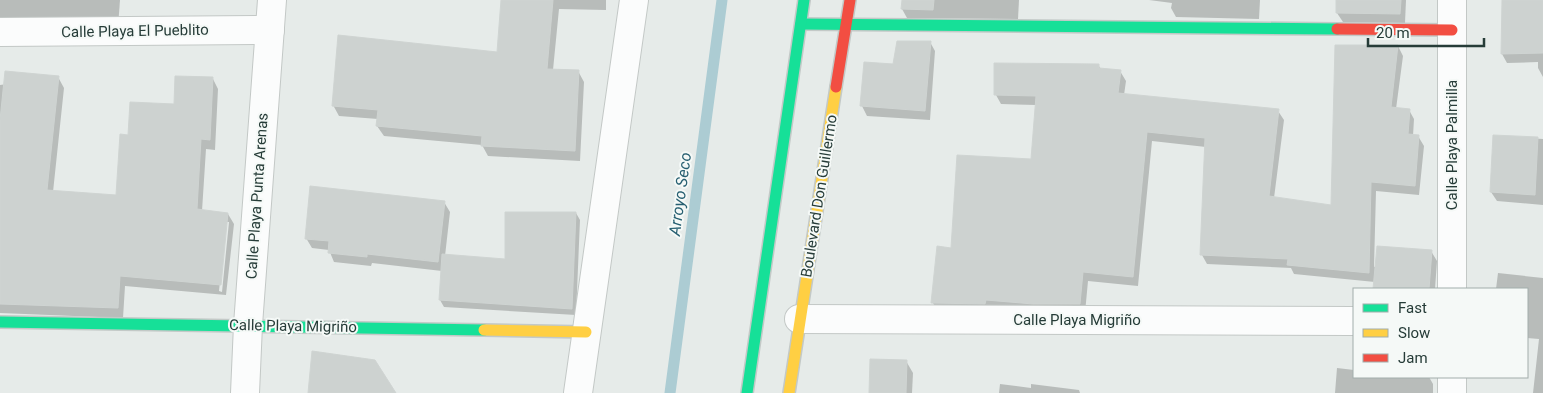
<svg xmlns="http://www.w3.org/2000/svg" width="1543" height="393" font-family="Roboto,sans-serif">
<rect width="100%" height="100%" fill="#e6ebe9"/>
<g fill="#0003" fill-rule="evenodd">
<polygon points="0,0 120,0 118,27 0,30"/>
<polygon points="503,0 606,0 606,10 559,9 553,70 578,71 584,82 580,161 488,156 482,145 384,136 377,126 378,119 339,116 333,105 498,53"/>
<polygon points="903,0 1019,0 1018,19 907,18 902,9"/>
<polygon points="1149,0 1260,0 1259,19 1176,17 1171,8 1172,3"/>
<polygon points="1338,0 1406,0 1405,23 1343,22 1337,13"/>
<polygon points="1503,0 1543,0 1543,77 1538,68 1538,62 1507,63 1502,54"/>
<polygon points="930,42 935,51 930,120 867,116 862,106 865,63 894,66"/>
<polygon points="1398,46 1403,56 1396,109 1409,110 1414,119 1413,136 1418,136 1424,146 1419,195 1376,191 1374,267 1431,251 1437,261 1435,289 1374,289 1375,282 1294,274 1291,268 1207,264 1202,255 1206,147 1152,141 1138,286 1088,281 1085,313 938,312 933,303 953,249 1033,160 1036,105 1001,104 996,95 996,64 1098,65 1101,69 1120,71 1126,81 1124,95 1278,111 1284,120 1274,198 1333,207"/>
<path d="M58 77 64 88 53 192 117 196 129 136 213 79 218 89 215 150 206 149 202 211 228 214 234 224 226 295 125 286 123 318 0 313V85ZM226 222H229L222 292 219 291Z"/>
<polygon points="1495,136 1543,139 1543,205 1497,201 1491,192"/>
<polygon points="444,202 450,212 445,256 506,260 576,213 580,220 576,315 444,307 440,300 442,271 372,263 371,266 334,262 329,250 312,248 306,238"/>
<polygon points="1498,273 1543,278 1543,393 1533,393 1539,339 1527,338 1527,289 1496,289"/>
<polygon points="906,361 913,373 912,393 870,393"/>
<polygon points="1337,368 1354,370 1354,377 1429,377 1433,384 1433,393 1335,393"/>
<polygon points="1000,384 1031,388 1031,384 1079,390 1080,393 999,393"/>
</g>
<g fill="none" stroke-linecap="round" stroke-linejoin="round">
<polyline stroke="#acccd3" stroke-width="11" points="670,393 722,0"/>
</g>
<g fill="#cdd2d0" stroke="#cfd4d2">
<polygon points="501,0 553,0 547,69 579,70 575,151 481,146 482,136 376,126 378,110 332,106 338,35 497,52"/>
<polygon points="902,0 934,0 933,10 901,9"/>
<polygon points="1336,0 1401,0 1400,14 1336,13"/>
<polygon points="1502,0 1543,0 1543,53 1501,54"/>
<polygon points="897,41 931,41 925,111 860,106 864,62 893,64"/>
<polygon points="1335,45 1398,45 1391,107 1410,109 1408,134 1419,135 1415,186 1371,182 1369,273 1287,265 1288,259 1200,255 1205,138 1147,132 1133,277 1083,272 1080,304 1033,304 986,300 985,304 931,303 937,246 951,248 957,155 1031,159 1036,96 994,95 994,63 1099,64 1099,68 1121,70 1118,93 1279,109 1269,196 1331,205"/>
<polygon points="5,71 59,76 47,190 116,195 120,134 128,135 130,102 174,104 175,76 213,77 210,140 201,139 197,209 228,213 221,285 120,276 118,308 0,304 0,120"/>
<polygon points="1493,135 1538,137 1535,195 1490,192"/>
<polygon points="310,186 445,201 438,262 367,254 367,257 328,253 329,241 305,239"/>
<polygon points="505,212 576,212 572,309 439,300 442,254 505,259"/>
<polygon points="1377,246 1432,250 1429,289 1373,289"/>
<polygon points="312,351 375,360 396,393 308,393"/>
<polygon points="870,359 907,360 906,393 869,393"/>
</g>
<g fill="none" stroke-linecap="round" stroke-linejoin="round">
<defs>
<g id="street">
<polyline points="1452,0 1452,289"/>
<polyline points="0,32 270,30"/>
<polyline points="799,319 1354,321"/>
<polyline points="1452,377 1452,393"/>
<polyline points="245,393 248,325 272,0"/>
<polyline points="578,393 634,0"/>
</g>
<g id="fast">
<polyline points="801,24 1337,29"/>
<polyline points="0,322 484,330"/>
<polyline points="747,393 804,0"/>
</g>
<g id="slow">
<polyline points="484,330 586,332"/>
<polyline points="789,393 836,87"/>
</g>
<g id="jam">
<polyline points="1337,29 1452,30"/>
<polyline points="836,87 850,0"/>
</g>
</defs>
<use href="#street" stroke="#c3c8c6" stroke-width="30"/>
<use href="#fast" stroke="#c3c9c7" stroke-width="14"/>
<use href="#slow" stroke="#c3c9c7" stroke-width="14"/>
<use href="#jam" stroke="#c3c9c7" stroke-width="14"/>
<use href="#street" stroke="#fbfcfc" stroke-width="28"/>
<use href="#fast" stroke="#16e098" stroke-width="11"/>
<use href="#slow" stroke="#ffcf43" stroke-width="11"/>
<use href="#jam" stroke="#f24e42" stroke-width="11"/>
</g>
<g text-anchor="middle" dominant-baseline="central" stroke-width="4" stroke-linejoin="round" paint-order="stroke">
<g font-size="15" fill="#263c38" stroke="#f5f9f7">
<text transform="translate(135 31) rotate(-1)">Calle Playa El Pueblito</text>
<text transform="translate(1452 145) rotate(-90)">Calle Playa Palmilla</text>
<text transform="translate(257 196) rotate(-86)">Calle Playa Punta Arenas</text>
<text transform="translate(819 196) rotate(-81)">Boulevard Don Guillermo</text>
<text x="1077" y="320">Calle Playa Migriño</text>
<text transform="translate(293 326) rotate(1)">Calle Playa Migriño</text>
</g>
<g font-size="16" font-style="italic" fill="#275f71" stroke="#f5f9f7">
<text transform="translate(680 194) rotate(-82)">Arroyo Seco</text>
</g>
</g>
<rect x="1353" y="288" width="175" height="90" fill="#f5f9f7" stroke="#a2adab"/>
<rect x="1363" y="304" width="25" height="8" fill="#16e098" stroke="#a2adab"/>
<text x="1398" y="313" font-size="15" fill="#263c38">Fast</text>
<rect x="1363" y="329" width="25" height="8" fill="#ffcf43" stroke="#a2adab"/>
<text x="1398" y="338" font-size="15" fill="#263c38">Slow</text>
<rect x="1363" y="354" width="25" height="8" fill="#f24e42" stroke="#a2adab"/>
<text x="1398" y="363" font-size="15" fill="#263c38">Jam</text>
<path d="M1368 38v8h116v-8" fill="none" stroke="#263c38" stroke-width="2.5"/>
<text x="1376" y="38" font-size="15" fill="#263c38" stroke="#f5f9f7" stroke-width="4" paint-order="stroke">20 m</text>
</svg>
